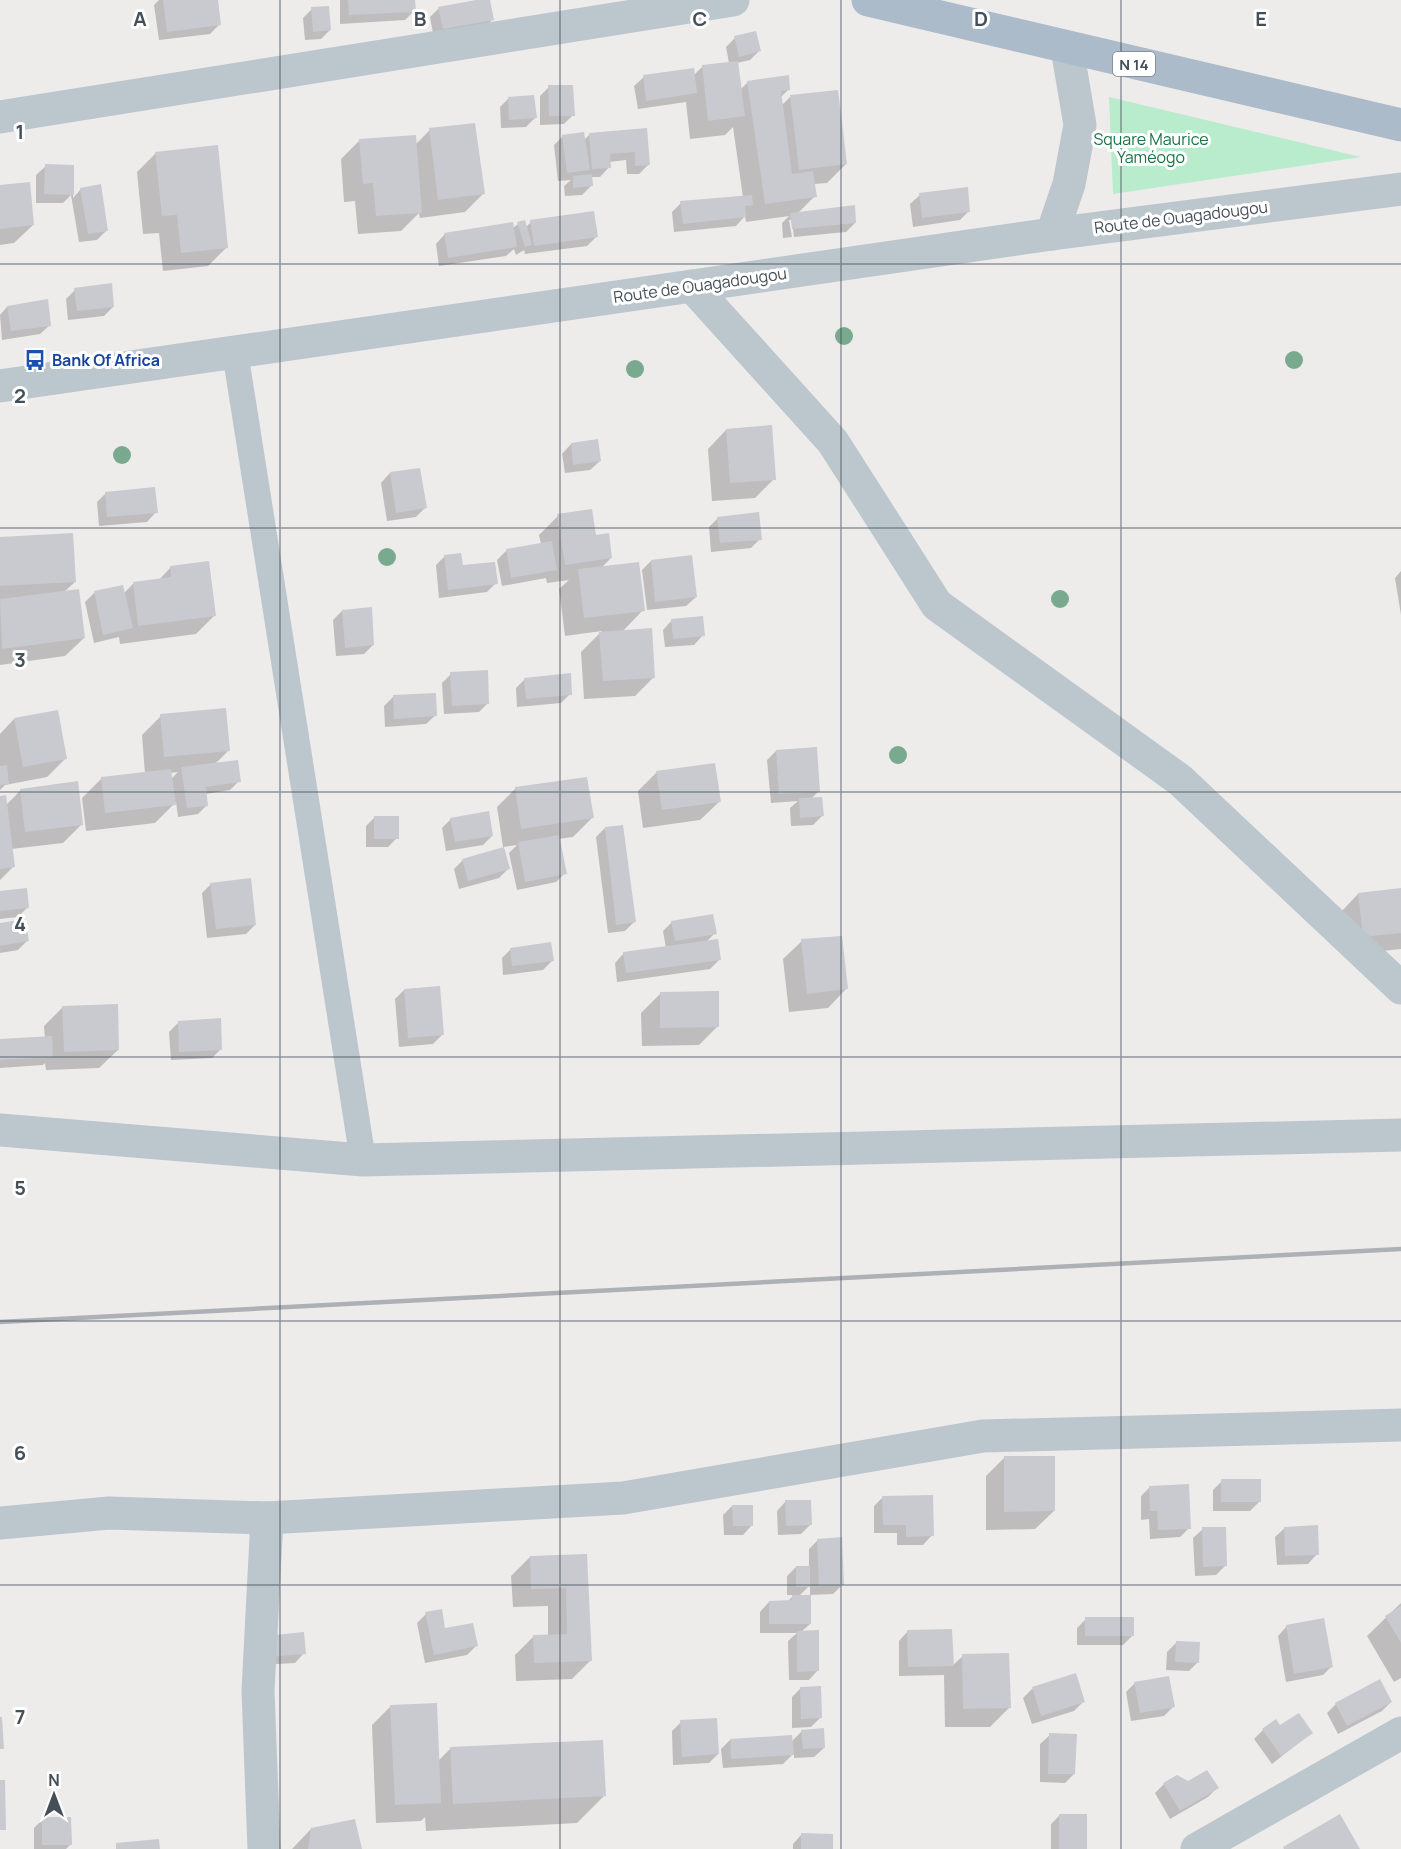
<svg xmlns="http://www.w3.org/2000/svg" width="1401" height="1849" font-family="Manrope,sans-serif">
<rect width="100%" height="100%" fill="#eeebeb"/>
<polygon fill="#b9eccc" points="1109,97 1361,157 1113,194"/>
<g fill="#0003" fill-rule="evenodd">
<polygon points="159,0 216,0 219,25 210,34 159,40 154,5"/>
<polygon points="340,0 413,0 414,11 405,20 340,24"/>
<polygon points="489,0 492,20 483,29 434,38 430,17 439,8"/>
<polygon points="312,9 330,30 321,39 305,40 303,18"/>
<polygon points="735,38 759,51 750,60 737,63 740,90 748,82 789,89 780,98 781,106 790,97 846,164 827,183 814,184 815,196 798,213 855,223 846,232 794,237 792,220 789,220 792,237 783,238 782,223 789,216 746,222 745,216 736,226 674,232 672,212 681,203 743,197 733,127 725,135 690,139 686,102 638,109 634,86 644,77 693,76 703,66 729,63 726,47"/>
<polygon points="549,87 573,115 564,124 540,125 540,96"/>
<polygon points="509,98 535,118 526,127 501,128 500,107"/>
<polygon points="430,130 483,194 465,212 420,218 419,213 401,231 358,234 355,201 344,202 341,159 360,140 415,145"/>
<polygon points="646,130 648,165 639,174 627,174 626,160 609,162 609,167 600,177 591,177 591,186 582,195 565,196 564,186 571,180 558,181 554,145 563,136 584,140 590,134"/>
<polygon points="156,153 227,247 208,266 163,271 159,233 143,234 137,172"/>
<polygon points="46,166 73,167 73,198 81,189 107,230 97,240 79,242 71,195 63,203 36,203 36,175"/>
<polygon points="0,187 33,225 14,243 0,245"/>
<polygon points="920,195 969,211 960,220 913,227 910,204"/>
<polygon points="531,222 596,237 587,246 525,254 524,250 516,255 514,249 506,256 439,266 436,244 445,234 512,229 518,224 525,228"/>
<polygon points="75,290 113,307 104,316 68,320 66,299"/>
<polygon points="7,307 50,325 40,334 2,340 0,315"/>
<polygon points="726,430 774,479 755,498 712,501 708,449"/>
<polygon points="571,444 600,461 590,470 565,473 562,454"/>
<polygon points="390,473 425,508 416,517 387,521 381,483"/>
<polygon points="106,493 156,512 147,522 99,526 97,502"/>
<polygon points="558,516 594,537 611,558 601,568 643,610 622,632 654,677 635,696 584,699 581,652 602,631 565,636 559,589 569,580 547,583 546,578 502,586 497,560 507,550 541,544 539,535"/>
<polygon points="718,518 760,539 751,548 711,552 709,527"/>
<polygon points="0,539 75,582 64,592 84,638 65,656 0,665"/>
<polygon points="445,556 496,583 487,592 439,598 436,565"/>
<polygon points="651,561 696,597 686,606 647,610 642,570"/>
<polygon points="171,567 214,616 196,634 120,644 119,637 94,643 85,602 94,593 122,587 123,594 133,584 158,581"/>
<polygon points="1401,571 1401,615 1395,578"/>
<polygon points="342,611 373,645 364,654 336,656 333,620"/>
<polygon points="672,620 703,635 694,645 665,647 663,630"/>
<polygon points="451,674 488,703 479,712 444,714 442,683"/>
<polygon points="525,679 570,694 561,703 517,707 516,688"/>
<polygon points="393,697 436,715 426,724 385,727 384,706"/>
<path d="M161 716 228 751 215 764 239 781 230 790 206 794 207 805 198 814 178 817 176 802 155 823 86 831 82 798 101 779 145 774 142 735ZM178 772 171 779 170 773Z"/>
<polygon points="14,719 66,758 47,777 5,785 0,790 0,734"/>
<polygon points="776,751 819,791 811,799 822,816 813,825 791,826 790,808 798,801 771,803 767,760"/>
<polygon points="657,772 719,802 700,820 643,828 638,791"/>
<polygon points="516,788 592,818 573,837 558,839 565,873 556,882 517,890 509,853 517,845 503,847 497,807"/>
<polygon points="21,790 82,824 63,843 11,849 13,867 0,880 0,797 6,805"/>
<polygon points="375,817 397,838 388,847 366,847 366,826"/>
<polygon points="451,819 492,836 483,845 446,851 442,828"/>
<polygon points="605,828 634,922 625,931 608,933 596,837"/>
<polygon points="463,860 508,869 499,878 459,889 454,869"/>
<polygon points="211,884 255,925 246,934 207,938 202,893"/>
<polygon points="1401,889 1401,949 1345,955 1340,913 1358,894"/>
<polygon points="0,893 27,908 18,917 0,919"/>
<polygon points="672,922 715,933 706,942 719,960 710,969 617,982 615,963 624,953 666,948 663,931"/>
<polygon points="0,925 27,941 18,950 0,953"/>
<polygon points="802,941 846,989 828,1008 789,1012 783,959"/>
<polygon points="511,949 552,961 543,970 503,975 502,958"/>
<polygon points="404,990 442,1035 433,1044 399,1047 395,999"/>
<polygon points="660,994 718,1026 699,1045 642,1046 641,1013"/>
<polygon points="63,1007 118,1050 99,1068 46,1070 45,1063 43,1065 0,1068 0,1041 45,1038 44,1026"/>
<polygon points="178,1023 221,1049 212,1058 171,1060 169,1032"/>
<polygon points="1004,1458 1054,1511 1035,1529 986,1530 986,1476"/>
<polygon points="1222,1481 1260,1501 1250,1511 1213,1511 1213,1490"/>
<polygon points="1150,1487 1189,1528 1180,1537 1150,1539 1149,1519 1141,1520 1141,1496"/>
<polygon points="883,1497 932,1535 923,1545 897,1545 897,1533 874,1533 874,1506"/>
<polygon points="786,1501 810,1525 801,1534 778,1535 777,1511"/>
<polygon points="732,1506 752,1525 743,1535 724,1535 723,1515"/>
<polygon points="1285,1528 1317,1554 1308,1564 1277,1565 1275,1537"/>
<polygon points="1203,1529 1225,1566 1216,1575 1195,1576 1193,1538"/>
<polygon points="818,1540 842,1585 833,1594 810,1595 810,1585 798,1597 810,1624 801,1632 818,1670 809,1680 789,1680 788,1641 797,1633 760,1633 760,1612 769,1602 787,1602 794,1595 787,1595 787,1576 796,1567 809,1567 809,1549"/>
<polygon points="586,1555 591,1660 572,1679 516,1681 515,1655 534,1636 548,1636 548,1606 513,1607 511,1576 530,1557"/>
<polygon points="1401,1603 1401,1678 1394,1682 1367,1636"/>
<polygon points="426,1614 444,1630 476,1646 467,1655 425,1663 417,1623"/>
<polygon points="1086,1619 1132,1636 1123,1645 1077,1645 1077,1628"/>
<polygon points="1287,1626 1332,1666 1323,1675 1286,1682 1278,1636"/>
<polygon points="908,1631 952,1666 963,1656 1009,1708 990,1727 945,1727 944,1675 899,1676 899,1641"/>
<polygon points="1176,1643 1198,1662 1189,1671 1166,1670 1167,1652"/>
<polygon points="257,1646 304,1653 295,1663 258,1665"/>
<polygon points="1075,1675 1083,1702 1074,1711 1032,1724 1023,1698 1032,1689"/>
<polygon points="1135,1683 1173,1707 1164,1716 1131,1721 1126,1692"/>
<polygon points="801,1688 820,1718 811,1727 792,1728 792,1697"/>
<polygon points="1391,1702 1382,1711 1338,1734 1327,1713 1336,1704"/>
<polygon points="391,1706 438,1761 451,1748 604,1796 577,1823 426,1831 425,1817 421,1821 376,1823 372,1725"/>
<polygon points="681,1722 718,1754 709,1763 673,1765 672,1731"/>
<polygon points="1280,1727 1311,1733 1272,1764 1254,1739 1263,1730"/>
<polygon points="802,1731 824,1748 814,1757 794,1758 794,1753 783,1764 723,1768 721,1749 730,1740 791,1742"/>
<polygon points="1050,1735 1074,1774 1065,1783 1040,1782 1040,1744"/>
<polygon points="1164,1784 1217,1788 1208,1797 1170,1819 1155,1793"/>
<polygon points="1060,1815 1085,1849 1051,1849 1051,1824"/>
<polygon points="43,1819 71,1844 66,1849 34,1849 34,1828"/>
<polygon points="311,1829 361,1849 292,1849"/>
<polygon points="802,1834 832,1849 793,1849 793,1844"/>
</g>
<g fill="#c8cad0">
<polygon points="163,0 218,0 221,25 167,32"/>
<polygon points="348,0 415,0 416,12 349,15"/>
<polygon points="476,0 490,0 494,20 443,29 438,7"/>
<polygon points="329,6 331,30 313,32 311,7"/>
<polygon points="756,31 761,51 739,57 734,36"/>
<polygon points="738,61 745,116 708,121 702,65"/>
<polygon points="694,68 697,93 646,101 643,75"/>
<polygon points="789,75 790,90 781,91 792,174 813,171 817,197 765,204 747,81"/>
<polygon points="548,85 573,85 575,116 549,116"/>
<polygon points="838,90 847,164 799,170 790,95"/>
<polygon points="534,95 537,118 509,120 508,97"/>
<polygon points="475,123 485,194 438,200 429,128"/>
<polygon points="647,128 650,165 635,166 635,152 610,154 611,168 592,169 589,133"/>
<polygon points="584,132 590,170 567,173 562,135"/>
<polygon points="416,135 422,213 376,216 373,183 363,184 359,139"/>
<polygon points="218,145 228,248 181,253 177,215 162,216 155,152"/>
<polygon points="45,164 74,165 74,195 44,194"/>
<polygon points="592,174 593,186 573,188 573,176"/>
<polygon points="30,182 34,225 0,229 0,185"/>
<polygon points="101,184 108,231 88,234 80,188"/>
<polygon points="968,187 970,212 922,218 919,193"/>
<polygon points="752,195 753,205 745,206 746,217 683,224 680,201"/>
<polygon points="855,205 856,223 792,229 790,213"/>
<polygon points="594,211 598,237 534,246 530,220"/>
<polygon points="525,220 532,245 525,247 517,222"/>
<polygon points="513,222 517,247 448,258 444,233"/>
<polygon points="112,283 114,307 77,311 74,288"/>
<polygon points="48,299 51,326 11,331 7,306"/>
<polygon points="772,425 776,480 730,483 726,429"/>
<polygon points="598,439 601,461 573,465 571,443"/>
<polygon points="420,468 427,508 396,513 390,472"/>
<polygon points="155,487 158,513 107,517 105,492"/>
<polygon points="592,509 596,535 609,533 612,558 565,565 557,514"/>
<polygon points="759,512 762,540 720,543 717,517"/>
<polygon points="73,533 76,582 0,586 0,537"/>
<polygon points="552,541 557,570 511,578 506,549"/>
<polygon points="461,553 463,565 495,562 498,584 448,590 444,555"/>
<polygon points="692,555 697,597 655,602 651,560"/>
<polygon points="209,561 216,616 138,626 133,582 171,577 170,566"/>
<polygon points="639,562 645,611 584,618 578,569"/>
<polygon points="123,585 133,628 103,635 94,591"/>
<polygon points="79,589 85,638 2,649 0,599"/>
<polygon points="372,607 374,645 345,648 342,610"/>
<polygon points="703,616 705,636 673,639 671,619"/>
<polygon points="652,628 655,678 603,681 599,632"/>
<polygon points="488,670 489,704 452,706 450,672"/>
<polygon points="571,673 572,695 526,699 524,678"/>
<polygon points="436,693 437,716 394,719 393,695"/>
<polygon points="226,708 230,751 164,757 160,714"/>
<polygon points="58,710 67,759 23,767 14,718"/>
<polygon points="817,747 820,792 779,794 776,750"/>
<polygon points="238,760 241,782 206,787 208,806 187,808 181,767"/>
<polygon points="715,763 721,802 662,810 656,771"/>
<polygon points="7,765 9,784 0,785 0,766"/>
<polygon points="171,769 176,805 105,813 101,777"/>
<polygon points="587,777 594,818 521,829 515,787"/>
<polygon points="78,781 83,825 25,832 20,789"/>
<polygon points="6,795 15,867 0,869 0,796"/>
<polygon points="822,797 824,816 800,818 799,798"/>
<polygon points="489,811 493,836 455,842 450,818"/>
<rect x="374" y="816" width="25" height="23"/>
<polygon points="623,825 636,922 616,925 605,827"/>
<polygon points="559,835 567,874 525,882 518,842"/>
<polygon points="504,847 510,869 468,881 462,859"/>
<polygon points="251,878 256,925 216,929 210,883"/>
<polygon points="27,888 29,908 0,911 0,891"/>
<polygon points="1401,888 1401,933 1363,937 1358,893"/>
<polygon points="713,914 717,934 675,941 671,921"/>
<polygon points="25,919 29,941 0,946 0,923"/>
<polygon points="842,936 848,989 807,994 801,939"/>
<polygon points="718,939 721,960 626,973 623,952"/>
<polygon points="551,942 554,961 512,966 510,948"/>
<polygon points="440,986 444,1035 408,1038 404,989"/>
<polygon points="719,991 719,1027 660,1028 660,992"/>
<polygon points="118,1004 119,1050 64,1052 62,1006"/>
<polygon points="221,1018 222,1050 179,1052 178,1021"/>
<polygon points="52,1036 53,1057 0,1060 0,1039"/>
<polygon points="1004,1456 1055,1456 1055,1511 1004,1512"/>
<rect x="1221" y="1479" width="40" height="23"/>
<polygon points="1189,1484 1191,1529 1158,1530 1157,1511 1150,1511 1149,1486"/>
<polygon points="933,1495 934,1536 906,1537 906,1525 883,1525 882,1496"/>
<polygon points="785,1500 811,1500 812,1525 786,1526"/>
<polygon points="732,1505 753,1505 753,1526 733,1526"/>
<polygon points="1318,1525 1319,1555 1285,1556 1284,1527"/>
<polygon points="1202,1527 1226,1527 1227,1566 1203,1567"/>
<polygon points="842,1537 844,1585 819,1586 817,1539"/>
<polygon points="587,1554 592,1661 534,1663 533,1635 567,1634 566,1588 531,1589 530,1556"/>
<rect x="796" y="1566" width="14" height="21"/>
<polygon points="792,1595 811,1595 811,1624 769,1624 769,1601 792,1600"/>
<polygon points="1401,1606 1401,1643 1385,1616"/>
<polygon points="442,1609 445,1628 473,1623 478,1646 434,1655 425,1612"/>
<rect x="1085" y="1617" width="49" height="19"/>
<polygon points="1324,1618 1333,1667 1294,1674 1286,1625"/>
<polygon points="952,1629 954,1666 908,1667 907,1630"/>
<polygon points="819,1630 819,1671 797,1672 797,1631"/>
<polygon points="304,1632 306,1654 267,1657 265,1636"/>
<polygon points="1176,1641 1200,1642 1199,1663 1175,1662"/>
<polygon points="1009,1653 1011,1708 963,1709 962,1654"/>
<polygon points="1076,1673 1085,1702 1041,1716 1032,1687"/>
<polygon points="1169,1676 1175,1707 1140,1713 1134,1682"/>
<polygon points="1380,1679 1392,1702 1347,1726 1335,1703"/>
<polygon points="821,1686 822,1718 801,1719 800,1687"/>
<polygon points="437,1703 441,1803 395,1805 390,1705"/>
<polygon points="1299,1713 1313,1733 1281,1756 1262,1729 1276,1719 1280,1725"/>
<polygon points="0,1717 2,1717 4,1749 0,1749"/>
<polygon points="717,1718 719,1754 682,1757 680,1720"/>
<polygon points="824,1728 825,1748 803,1749 801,1730"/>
<polygon points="1049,1733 1077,1734 1075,1774 1048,1774"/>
<polygon points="792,1735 794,1755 731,1759 730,1739"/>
<polygon points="603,1740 606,1796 453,1804 450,1747"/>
<polygon points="1207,1770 1219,1788 1180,1811 1163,1783 1177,1775 1188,1781"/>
<polygon points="0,1780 5,1780 6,1830 0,1830"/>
<rect x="1059" y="1814" width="28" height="35"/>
<polygon points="1340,1814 1360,1849 1284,1849 1283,1847"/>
<polygon points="42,1817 71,1817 72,1845 42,1845"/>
<polygon points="355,1819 362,1849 308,1849 311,1828"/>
<polygon points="801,1833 833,1834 833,1849 801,1849"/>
<polygon points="159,1839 160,1849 116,1849 116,1843"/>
</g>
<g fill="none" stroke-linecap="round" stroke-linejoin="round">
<polyline stroke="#bcc6cd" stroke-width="26" points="235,352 363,1160"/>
<g stroke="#bcc6cd" stroke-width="33">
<polyline points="0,117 733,0"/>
<polyline points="1052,234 1069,184 1080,125 1067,48"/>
<polyline points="692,286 833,442 937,605 1180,780 1401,988"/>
<polyline points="0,386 1052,234 1401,189"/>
<polyline points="0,1130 363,1160 1401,1135"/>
<polyline points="0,1523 109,1513 267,1518 623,1498 983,1436 1401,1425"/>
<polyline points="264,1849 258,1691 267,1518"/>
<polyline points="1197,1849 1401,1733"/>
</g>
<polyline stroke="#abbbca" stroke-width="33" points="868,0 1401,125"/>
<polyline stroke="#adb1b6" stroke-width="4.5" points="0,1322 1401,1249"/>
</g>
<g fill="#79aa90">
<circle cx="844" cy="336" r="9"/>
<circle cx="1294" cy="360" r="9"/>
<circle cx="635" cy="369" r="9"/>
<circle cx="122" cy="455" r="9"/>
<circle cx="387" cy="557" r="9"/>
<circle cx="1060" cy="599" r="9"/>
<circle cx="898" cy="755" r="9"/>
</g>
<path fill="none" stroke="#444f58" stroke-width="1.5" stroke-opacity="0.55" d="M280 0V1849M560 0V1849M841 0V1849M1121 0V1849M0 264H1401M0 528H1401M0 792H1401M0 1057H1401M0 1321H1401M0 1585H1401"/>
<defs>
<symbol id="bus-bare" viewBox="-9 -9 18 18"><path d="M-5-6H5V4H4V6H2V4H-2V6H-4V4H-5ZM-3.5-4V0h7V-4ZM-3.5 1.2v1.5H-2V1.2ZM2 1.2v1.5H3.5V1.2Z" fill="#1a4fb4" stroke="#fff" stroke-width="2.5" paint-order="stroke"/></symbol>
</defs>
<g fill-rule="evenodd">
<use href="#bus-bare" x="20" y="345" width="30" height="30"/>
</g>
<g text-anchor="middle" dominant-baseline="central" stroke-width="6" stroke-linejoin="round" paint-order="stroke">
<rect fill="#fff" stroke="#7c848a" stroke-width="1.5" x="1113" y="52" width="42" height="24" rx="4.5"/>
<g font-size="15" font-weight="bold" fill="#444f58">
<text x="1134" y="64">N 14</text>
</g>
<g font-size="16" fill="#197546" stroke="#fff">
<text x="1151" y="139">Square Maurice<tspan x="1151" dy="18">Yaméogo</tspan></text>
</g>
<g font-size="16" fill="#444f58" stroke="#fff">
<text transform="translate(1181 217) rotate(-7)">Route de Ouagadougou</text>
<text transform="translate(700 285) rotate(-8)">Route de Ouagadougou</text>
</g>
<g font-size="16" font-weight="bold" fill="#164399" stroke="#fff" text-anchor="start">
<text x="52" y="360">Bank Of Africa</text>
</g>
</g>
<g font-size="20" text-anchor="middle" font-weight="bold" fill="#444f58" stroke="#fff" stroke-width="6" stroke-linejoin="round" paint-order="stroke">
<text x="140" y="26">A</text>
<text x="420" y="26">B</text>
<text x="700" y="26">C</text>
<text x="981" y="26">D</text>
<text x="1261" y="26">E</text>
<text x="20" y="139">1</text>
<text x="20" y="403">2</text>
<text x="20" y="667">3</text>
<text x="20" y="931">4</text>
<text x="20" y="1195">5</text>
<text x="20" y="1460">6</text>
<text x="20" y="1724">7</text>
</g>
<g transform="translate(54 1795)" stroke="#ffffff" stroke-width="4.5" paint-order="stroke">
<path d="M0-4.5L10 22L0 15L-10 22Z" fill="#444f58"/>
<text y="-9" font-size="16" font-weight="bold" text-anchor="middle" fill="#444f58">N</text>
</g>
</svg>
